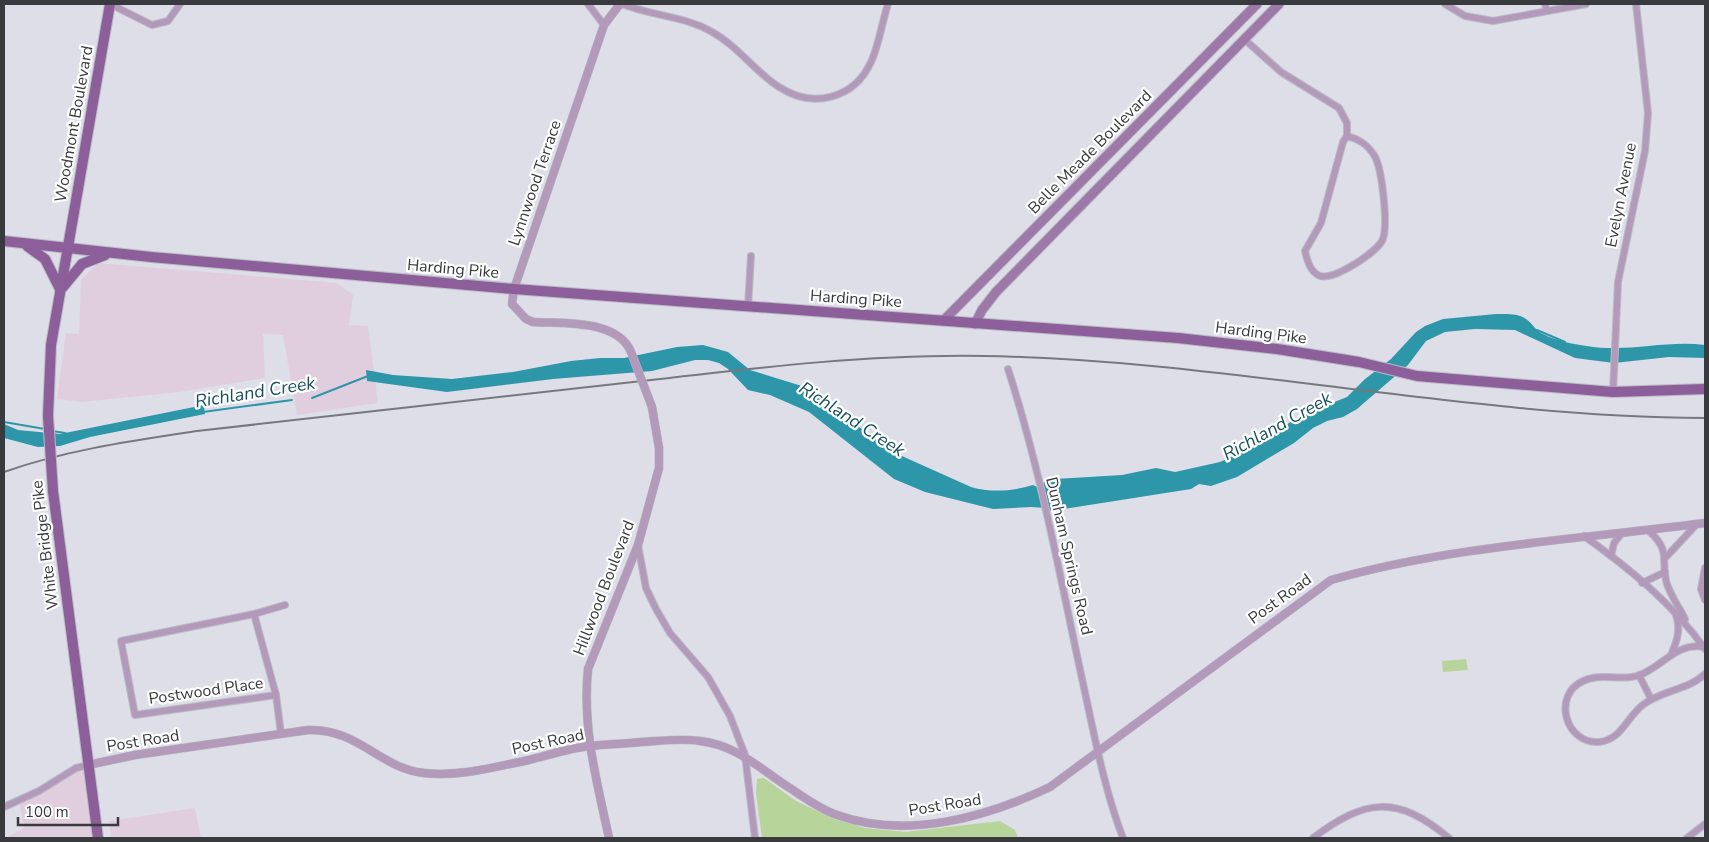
<svg xmlns="http://www.w3.org/2000/svg" width="1709" height="842" font-family="'Nunito Sans',sans-serif">
<rect width="100%" height="100%" fill="#dddee8"/>
<g fill="#e0cedf">
<polygon points="98,263 337,283 353,295 349,325 368,326 378,403 297,415 283,335 263,334 265,378 179,392 82,402 57,399 66,333 79,334 81,280"/>
<polygon points="88,765 98,838 5,838 24,828 19,800"/>
<polygon points="195,808 201,838 111,838 109,821"/>
</g>
<g fill="#b7d49a">
<polygon points="1466,659 1468,670 1443,672 1442,661"/>
<polygon points="764,778 796,801 834,819 865,828 906,832 1000,821 1015,830 1018,838 762,838 756,793 757,779"/>
</g>
<g fill="#2d97a9">
<path d="M1496 314C1506 314 1518 313 1526 319 1532 323 1536 331 1543 334 1556 341 1573 344 1587 346 1627 353 1665 340 1705 345V358L1669 357 1614 363 1575 358 1515 330 1475 329 1445 332 1426 341 1408 365 1357 409 1343 417 1327 421 1313 428 1294 443 1237 477 1211 486 1199 484 1191 489 1051 511 1047 508 1031 507 993 509 925 492 894 479 809 412 770 395 748 390 728 369 719 363 708 360H695L652 371 553 379 447 392 367 381 366 370 393 375 452 379 513 372 571 361 600 358H624L677 347 703 345 728 352 750 370 805 387 893 452 971 487C992 493 1013 491 1033 485L1037 487 1042 486 1044 482 1055 479 1122 475 1156 468 1175 472 1220 462 1256 446 1299 416 1347 397 1365 379 1391 359 1416 332 1425 326 1443 319Z"/>
<polygon points="204,405 205,414 90,437 60,446 38,447 4,438 4,424 18,430 60,434"/>
</g>
<g fill="none" stroke-linecap="round" stroke-linejoin="round">
<g stroke="#2d97a9" stroke-width="2">
<polyline points="1537,330 1565,342"/>
<polyline points="312,398 368,376"/>
<polyline points="203,412 292,400"/>
<polyline points="4,422 45,429"/>
<polyline points="52,431 65,433"/>
</g>
<defs>
<g id="minor">
<polyline points="110,4 152,25 168,21 180,4"/>
<polyline points="588,4 604,25"/>
<path d="M622 4C652 16 685 16 712 32 738 46 755 72 779 87 813 109 854 99 871 62 879 45 882 22 888 4"/>
<polyline points="1445,4 1465,16 1493,21 1586,4"/>
<polyline points="1545,4 1547,11"/>
<polyline points="1244,39 1281,72 1339,108 1347,123 1347,136"/>
<path d="M1347 136C1359 139 1367 144 1374 155 1382 167 1389 228 1382 241 1375 253 1335 280 1320 276 1310 272 1307 260 1305 251L1321 223 1343 142Z"/>
<polyline points="748,306 751,256"/>
<path d="M1008 369C1040 468 1059 571 1081 674 1093 728 1103 786 1123 838"/>
<polyline points="1613,392 1618,282 1645,151 1648,113 1636,4"/>
<path d="M1649 531C1672 552 1660 559 1667 584 1671 596 1679 607 1685 619"/>
<path d="M1584 536C1629 568 1673 604 1705 649"/>
<polyline points="638,545 646,588 656,609 670,633 708,677 730,716 745,755 755,838"/>
<polyline points="1611,556 1614,543 1622,533"/>
<polyline points="1666,557 1697,524"/>
<polyline points="1705,568 1701,589 1705,600"/>
<polyline points="1642,583 1665,572"/>
<polyline points="254,614 276,695 135,715 121,641 254,614 285,605"/>
<path d="M1704 647C1677 642 1663 666 1640 675 1622 682 1600 672 1583 681 1552 695 1565 744 1599 742 1622 740 1627 716 1644 704 1663 690 1688 690 1705 674"/>
<path d="M1671 655C1677 641 1681 630 1676 615"/>
<polyline points="1639,675 1651,699"/>
<polyline points="276,695 281,734"/>
<polyline points="4,807 39,791 76,768 88,765"/>
<path d="M1313 838C1366 798 1397 795 1449 838"/>
<polyline points="1687,838 1705,824"/>
</g>
<g id="tertiary">
<path d="M620 4 604 25 514 289 512 304 526 319 533 322C563 324 617 319 631 352"/>
<path d="M88 765 135 755 308 730C358 728 381 769 424 773 460 777 494 767 529 760 549 755 570 748 590 746 607 744 624 744 641 742 661 741 681 738 700 741 738 745 762 771 793 790 806 799 822 810 837 815 907 840 987 817 1050 787L1331 580C1451 546 1581 539 1705 523"/>
<path d="M609 838C597 782 582 728 588 669L638 545 659 468V448L652 407"/>
</g>
<g id="secondary">
<polyline points="943,321 1257,4"/>
<polyline points="975,324 982,310 996,292 1279,4"/>
</g>
<g id="primary">
<polyline points="4,241 151,257 514,289 1178,338 1277,349 1359,362 1417,376 1613,392 1705,389"/>
<polyline points="27,246 45,259 60,289"/>
<polyline points="63,287 82,264 105,255"/>
<polyline points="48,416 51,345 110,4"/>
<polyline points="53,491 98,838"/>
</g>
</defs>
<use href="#minor" stroke="#b9bac3" stroke-width="8"/>
<use href="#tertiary" stroke="#b9bac3" stroke-width="9"/>
<use href="#secondary" stroke="#b9bac3" stroke-width="11"/>
<use href="#primary" stroke="#b9bac3" stroke-width="12"/>
<use href="#minor" stroke="#b39abb" stroke-width="6"/>
<use href="#tertiary" stroke="#b39abb" stroke-width="8"/>
<use href="#secondary" stroke="#9d78a8" stroke-width="9"/>
<use href="#primary" stroke="#8d5f9a" stroke-width="10"/>
<path stroke="#77787e" stroke-width="2" d="M4 472C66 450 131 441 197 431 348 414 500 397 651 380 762 367 873 354 985 356 1226 360 1463 417 1705 418"/>
<defs>
<polyline id="tertiary-bridge" points="631,352 652,407"/>
<polyline id="primary-bridge" points="48,416 53,491"/>
</defs>
<use href="#tertiary-bridge" stroke="#b9bac3" stroke-width="9" stroke-linecap="butt"/>
<use href="#primary-bridge" stroke="#b9bac3" stroke-width="12" stroke-linecap="butt"/>
<use href="#tertiary-bridge" stroke="#b39abb" stroke-width="8"/>
<use href="#primary-bridge" stroke="#8d5f9a" stroke-width="10"/>
</g>
<g text-anchor="middle" dominant-baseline="central" stroke-width="4.5" stroke-linejoin="round" paint-order="stroke">
<g font-size="16" fill="#393a3e" stroke="#fff">
<text transform="translate(74 124) rotate(-80)">Woodmont Boulevard</text>
<text transform="translate(1090 152) rotate(-45)">Belle Meade Boulevard</text>
<text transform="translate(535 183) rotate(-71)">Lynnwood Terrace</text>
<text transform="translate(1621 195) rotate(-79)">Evelyn Avenue</text>
<text transform="translate(453 269) rotate(5)">Harding Pike</text>
<text transform="translate(856 299) rotate(4)">Harding Pike</text>
<text transform="translate(1261 333) rotate(7)">Harding Pike</text>
<text transform="translate(45 545) rotate(-97)">White Bridge Pike</text>
<text transform="translate(1069 556) rotate(77)">Dunham Springs Road</text>
<text transform="translate(604 588) rotate(-69)">Hillwood Boulevard</text>
<text transform="translate(1280 599) rotate(-36)">Post Road</text>
<text transform="translate(206 691) rotate(-8)">Postwood Place</text>
<text transform="translate(143 741) rotate(-9)">Post Road</text>
<text transform="translate(548 742) rotate(-12)">Post Road</text>
<text transform="translate(945 805) rotate(-9)">Post Road</text>
</g>
<g font-size="18" font-style="italic" fill="#18515b" stroke="#fff">
<text transform="translate(255 392) rotate(-9)">Richland Creek</text>
<text transform="translate(852 419) rotate(33)">Richland Creek</text>
<text transform="translate(1277 426) rotate(-29)">Richland Creek</text>
</g>
</g>
<rect width="1709" height="842" fill="none" stroke="#393a3e" stroke-width="10"/>
<path d="M18 817v8h100v-8" fill="none" stroke="#393a3e" stroke-width="2.5"/>
<text x="25" y="817" font-size="15" fill="#393a3e" stroke="#ffffff" stroke-width="4" paint-order="stroke">100 m</text>
</svg>
